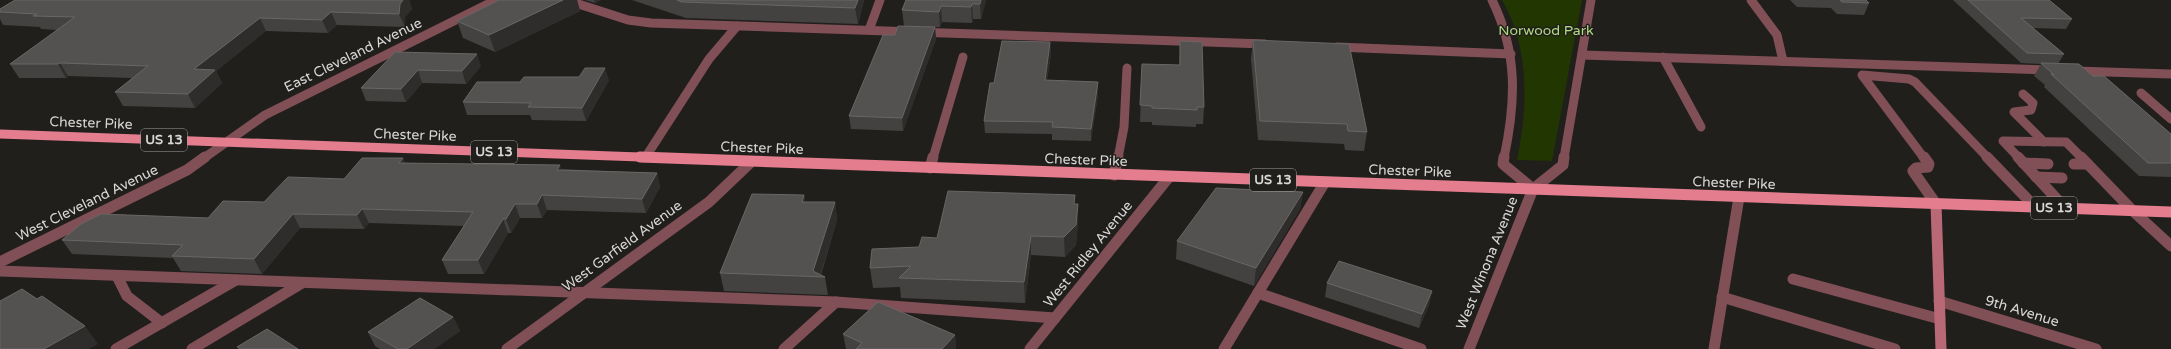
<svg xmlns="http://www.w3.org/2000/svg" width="2171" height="349" font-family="'Varela Round',sans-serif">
<rect width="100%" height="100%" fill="#201f1c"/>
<path fill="#213600" d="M1502 0H1582L1552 161 1517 160C1528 106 1530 49 1502 0Z"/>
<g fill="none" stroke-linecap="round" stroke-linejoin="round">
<g stroke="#814f56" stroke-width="9">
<polyline points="566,0 628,20 651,23 1265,44"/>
<polyline points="1751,0 1777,35 1783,61"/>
<polyline points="869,30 880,0"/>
<polyline points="1337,47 1511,54"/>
<polyline points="1582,55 2051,70"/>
<polyline points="1663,57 1701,127"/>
<polyline points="2075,71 2171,74"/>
<polyline points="2141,93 2171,119"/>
<polyline points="2023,94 2033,103 2031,110 2014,112 2044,142"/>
<polyline points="645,158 709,59 737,26"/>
<polyline points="933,158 963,57"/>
<polyline points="1118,158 1124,127 1127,68"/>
<polyline points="1924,158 1862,75 1909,79 1915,82 1988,158"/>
<polyline points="2019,158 2003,141 2066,142 2082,158"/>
</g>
<g stroke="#814f56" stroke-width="11">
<polyline points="1924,157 1929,164 1928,167 1916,168 1913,171 1936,204"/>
<polyline points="1987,157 2035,207"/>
<polyline points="2018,157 2066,209"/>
<polyline points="2081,157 2133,211 2171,246"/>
<polyline points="2023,163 2048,164"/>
<polyline points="2074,164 2087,164"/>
<polyline points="930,168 933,157"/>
<polyline points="1114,175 1118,157"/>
<polyline points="2036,177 2062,178"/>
<polyline points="0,271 836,302 1055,318"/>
<polyline points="117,276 127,296 162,323"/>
<polyline points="1793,279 1940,319"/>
<polyline points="1258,293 1421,349"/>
<polyline points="1722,297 1895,349"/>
<polyline points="116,349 236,280"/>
<polyline points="192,349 302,283"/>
<polyline points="784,349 836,302"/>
<polyline points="1224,349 1325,182"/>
<polyline points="1714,349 1739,197"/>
</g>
<g stroke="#814f56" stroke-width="9">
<path d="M1492 0C1518 53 1516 101 1504 158"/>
<polyline points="204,158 265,115 496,0"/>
<polyline points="1564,158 1591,0"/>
</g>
<g stroke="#814f56" stroke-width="11">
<polyline points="1504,157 1503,164 1533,189"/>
<polyline points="0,262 187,170 205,157"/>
<polyline points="1939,301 2096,349"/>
<polyline points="507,349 709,202 751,162"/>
<polyline points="1030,349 1169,177"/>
<polyline points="1469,349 1533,189 1563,165 1564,157"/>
</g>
<polyline stroke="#b96976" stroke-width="11" points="1936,204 1941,349"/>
<polyline stroke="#e47d8e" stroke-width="9" points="0,134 668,158"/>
<polyline stroke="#e47d8e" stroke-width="11" points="640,157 2171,212"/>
</g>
<g fill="#444240">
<polygon points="15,0 409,0 412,9 405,17 405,27 337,25 328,33 266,31 216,71 222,83 195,108 123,106 115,92 132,78 68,76 66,78 19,78 10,64 58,30 41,29 40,27 3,25 0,19 0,9"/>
<polygon points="499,0 577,0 580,11 495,52 463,38 457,21"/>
<polygon points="585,0 601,0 595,3"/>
<polygon points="632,0 864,0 858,24 686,18"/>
<polygon points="906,0 986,0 981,19 973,19 972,23 942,22 940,27 935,27 936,39 903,131 851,129 849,116 895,35 904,26 902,10"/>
<polygon points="1790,0 1866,0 1869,3 1864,15 1837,14 1831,8 1797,7"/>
<polygon points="1953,0 2049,0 2072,19 2066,29 2033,28 2064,54 2058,64 2093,76 2171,134 2171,177 2139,176 2044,87 2045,85 2034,76 2041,64 2021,63"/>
<polygon points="1253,40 1367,132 1364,151 1345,150 1344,144 1258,140 1251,59"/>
<polygon points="1180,41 1204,107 1203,124 1196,124 1196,127 1152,125 1152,122 1140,122 1142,64 1179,65"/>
<polygon points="1050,42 1051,54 1047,80 1098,82 1098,95 1091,141 1052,140 1052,134 985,133 984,121 994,83"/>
<polygon points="395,52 481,66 466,84 422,83 406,102 366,101 361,88"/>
<polygon points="609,80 586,121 532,120 530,115 467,115 463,102 520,82"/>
<polygon points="403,158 405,163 657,173 660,187 646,213 547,210 542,218 520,218 511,233 508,233 484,274 448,274 442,260 464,226 369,223 364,229 300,228 262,274 181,271 173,258 72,254 62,240 208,218 344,179"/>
<polygon points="1303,192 1300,209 1254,286 1176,259 1177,241"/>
<polygon points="804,195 805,202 835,202 837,220 821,275 825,277 828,295 724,291 720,273"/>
<polygon points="1075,204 1078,223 1076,245 1065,257 1031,255 1025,303 901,298 900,287 873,288 870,268 919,247 937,238"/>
<polygon points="1327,283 1432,291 1429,305 1419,328 1325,297"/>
<polygon points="453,317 460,331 434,349 380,349 375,346 368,332"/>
<polygon points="843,334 955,335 956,349 846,349"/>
</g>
<g fill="#2f2d2b">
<polygon points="403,0 409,0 412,9 405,17 405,27 399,14 400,4"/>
<polygon points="563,0 577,0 580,11 495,52 489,35"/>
<polygon points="594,0 601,0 595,3"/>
<polygon points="858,0 864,0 858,24 855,8"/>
<polygon points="981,0 986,0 981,19 980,4"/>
<polygon points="972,4 973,19 972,23 971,7"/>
<polygon points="941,6 942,22 940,27 939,12"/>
<polygon points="331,12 337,25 328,33 322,20"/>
<polygon points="260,18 266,31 216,71 222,83 195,108 188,94 194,69"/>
<polygon points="935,27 936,39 903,131 902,118"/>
<polygon points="1050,42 1051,54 1045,92 1045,80"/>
<polygon points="477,54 481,66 466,84 462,71"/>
<polygon points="60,63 68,76 66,78 58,64"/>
<polygon points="605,68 609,80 586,121 582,108"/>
<polygon points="418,70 422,83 406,102 401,89"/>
<polygon points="1098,82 1098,95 1091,141 1091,129"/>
<polygon points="403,158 409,172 399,163"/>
<polygon points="560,165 564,179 557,170"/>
<polygon points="657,173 660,187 646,213 642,199"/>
<polygon points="1303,192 1300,209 1254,286 1256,268"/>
<polygon points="542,195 547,210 542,218 537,204"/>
<polygon points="804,195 807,213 802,202"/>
<polygon points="835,202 837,220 820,276 813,271"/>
<polygon points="515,204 520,218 511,233 506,219"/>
<polygon points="1078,204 1078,223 1076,245 1065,257 1064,237"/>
<polygon points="362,209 369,223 364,229 357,215"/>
<polygon points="293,214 300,228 262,274 254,259"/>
<polygon points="503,219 508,233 484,274 478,260"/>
<polygon points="1031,236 1031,255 1025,303 1024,282"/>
<polygon points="1432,291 1429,305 1419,328 1422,314"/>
<polygon points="453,317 460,331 434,349 407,349"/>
<polygon points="85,326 98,344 89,349 44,349"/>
<polygon points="955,335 956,349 942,349"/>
</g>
<g fill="#545251" stroke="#696766">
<polygon points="15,0 403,0 400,4 399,14 331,12 322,20 260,18 194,69 215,70 188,94 115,92 148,66 60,63 58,64 10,64 75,17 33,16 37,14 0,12 0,9"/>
<polygon points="499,0 563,0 489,35 457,21"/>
<polygon points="677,0 858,0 855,8 682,2"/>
<polygon points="906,0 981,0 980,4 972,4 971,7 941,6 939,12 902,10"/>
<polygon points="1840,0 1866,0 1869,3 1842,2"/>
<polygon points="1968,0 2049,0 2072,19 2021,18 2064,54 2027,53"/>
<polygon points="898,26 935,27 902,118 849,116 883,35 895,35"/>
<polygon points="1253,40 1349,44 1367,132 1348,131 1347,124 1260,121"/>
<polygon points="1002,41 1050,42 1045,80 1098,82 1091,129 1052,127 1053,122 984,121 990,83 994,83"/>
<polygon points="1180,41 1202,42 1204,107 1197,107 1197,110 1152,108 1152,106 1140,105 1142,64 1180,65"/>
<polygon points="395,52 477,54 462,71 418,70 401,89 361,88"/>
<polygon points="2041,63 2079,64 2093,76 2104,76 2171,134 2171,163 2148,163 2051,74 2054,75"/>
<polygon points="585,68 605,68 582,108 528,107 531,103 463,102 477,82 520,82 524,77 579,77"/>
<polygon points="362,158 403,158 399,163 560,165 557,170 657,173 642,199 542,195 537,204 515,204 506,219 503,219 478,260 442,260 473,212 362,209 357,215 293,214 254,259 172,256 183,245 62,240 81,224 101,214 208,218 223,201 264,202 288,177 344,179"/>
<polygon points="1216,188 1303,192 1256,268 1177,241"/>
<polygon points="948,191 1075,195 1074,204 1078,204 1076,225 1064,237 1031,236 1024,282 899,278 911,266 870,268 872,249 919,247 922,237 937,238"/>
<polygon points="752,194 804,195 802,202 835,202 813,271 825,277 720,273"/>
<polygon points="1339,261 1432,291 1422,314 1327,283"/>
<polygon points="22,289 37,299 42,296 85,326 44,349 0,349 0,301"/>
<polygon points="420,298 453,317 407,349 398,349 368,332"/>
<polygon points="878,302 955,335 942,349 856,349 862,343 843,334"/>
<polygon points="267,329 298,349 240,349 237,347"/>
</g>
<g text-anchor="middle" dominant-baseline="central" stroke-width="3" stroke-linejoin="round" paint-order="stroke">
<g fill="#201f1c" stroke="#a2a09f" stroke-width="1">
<rect x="141" y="129" width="46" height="22" rx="3"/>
<rect x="471" y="141" width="46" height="22" rx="3"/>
<rect x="1250" y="169" width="46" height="22" rx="3"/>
<rect x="2031" y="197" width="46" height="22" rx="3"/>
</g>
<g font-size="13" font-weight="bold" fill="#d9d8d7">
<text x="164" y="140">US 13</text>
<text x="494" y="152">US 13</text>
<text x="1273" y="180">US 13</text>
<text x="2054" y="208">US 13</text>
</g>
<g font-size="14" fill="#b2da85" stroke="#201f1c">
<text x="1546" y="30">Norwood Park</text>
</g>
<g font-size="14" fill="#d9d8d7" stroke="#201f1c">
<text transform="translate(353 55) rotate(-26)">East Cleveland Avenue</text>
<text transform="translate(91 123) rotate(2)">Chester Pike</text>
<text transform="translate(415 135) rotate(2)">Chester Pike</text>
<text transform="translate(762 148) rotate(2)">Chester Pike</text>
<text transform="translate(1086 160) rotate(2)">Chester Pike</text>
<text transform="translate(1410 171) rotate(2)">Chester Pike</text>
<text transform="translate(1734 183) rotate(2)">Chester Pike</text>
<text transform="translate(87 203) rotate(-26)">West Cleveland Avenue</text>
<text transform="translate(622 246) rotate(-36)">West Garfield Avenue</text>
<text transform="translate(1088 254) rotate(-51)">West Ridley Avenue</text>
<text transform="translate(1487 263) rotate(-68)">West Winona Avenue</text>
<text transform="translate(2022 311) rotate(17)">9th Avenue</text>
</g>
</g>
</svg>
